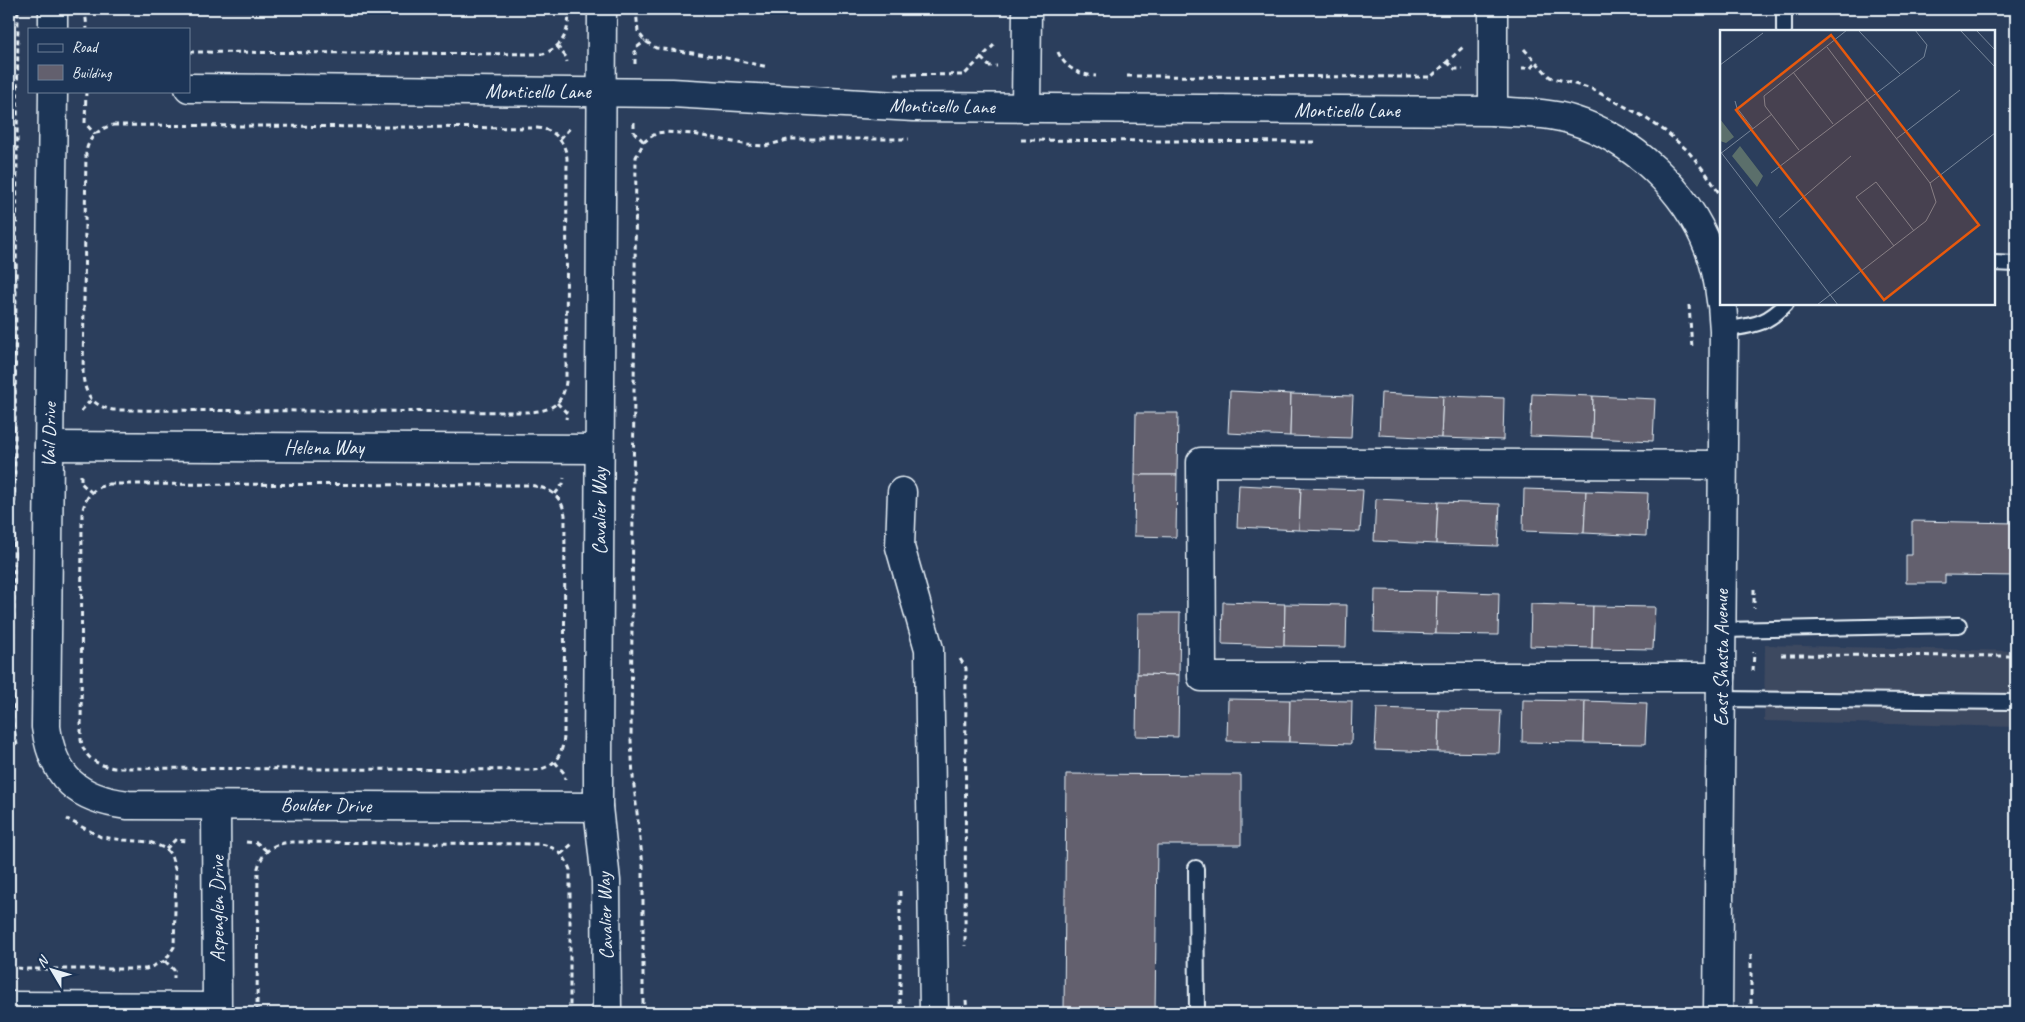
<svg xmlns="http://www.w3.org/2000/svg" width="2025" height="1022" font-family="Caveat,sans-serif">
<rect width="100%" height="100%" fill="#2b3e5c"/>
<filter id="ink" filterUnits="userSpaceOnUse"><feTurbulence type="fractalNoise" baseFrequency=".02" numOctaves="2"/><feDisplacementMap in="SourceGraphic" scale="10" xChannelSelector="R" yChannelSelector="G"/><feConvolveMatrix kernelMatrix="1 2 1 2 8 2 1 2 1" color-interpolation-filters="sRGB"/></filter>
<g filter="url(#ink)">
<g fill="#3c4861">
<polygon points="1765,645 2016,651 2016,727 1764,721"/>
<polygon points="1765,1006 1932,1011 2016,1013 1765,1013"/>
</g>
<g fill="#63606e" stroke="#e8f1f8">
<polygon points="1230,391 1291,394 1290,436 1228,433"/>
<polygon points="1381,393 1443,396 1441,438 1379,435"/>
<polygon points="1291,394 1353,396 1351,438 1290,436"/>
<polygon points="1532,394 1593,396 1592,438 1530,436"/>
<polygon points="1443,396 1504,398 1503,440 1441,438"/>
<polygon points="1593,396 1655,399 1653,441 1592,438"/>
<polygon points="1136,413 1178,413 1177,475 1135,475"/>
<polygon points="1135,475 1177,475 1176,537 1134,536"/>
<polygon points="1239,485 1301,488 1299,530 1237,527"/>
<polygon points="1301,488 1363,490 1360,532 1299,530"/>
<polygon points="1524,489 1586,491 1584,533 1523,531"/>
<polygon points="1586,491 1648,493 1646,536 1584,533"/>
<polygon points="1376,499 1438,502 1436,544 1374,541"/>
<polygon points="1438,502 1500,504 1498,546 1436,544"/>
<polygon points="1912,521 2016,523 2016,576 1945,575 1945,583 1906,583 1906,555 1912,555"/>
<polygon points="1375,590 1437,591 1436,634 1374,632"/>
<polygon points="1437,591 1499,593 1498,635 1436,634"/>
<polygon points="1223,602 1285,604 1284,646 1222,644"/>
<polygon points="1285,604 1347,605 1346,647 1284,646"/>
<polygon points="1531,604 1593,606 1592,648 1530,646"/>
<polygon points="1593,606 1655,607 1653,649 1592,648"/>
<polygon points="1138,613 1180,613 1179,675 1137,674"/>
<polygon points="1137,674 1179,675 1178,737 1136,736"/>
<polygon points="1228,699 1290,700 1289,742 1227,741"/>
<polygon points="1290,700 1352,701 1351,744 1289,742"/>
<polygon points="1523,700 1585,701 1584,743 1522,742"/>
<polygon points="1585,701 1647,703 1645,744 1584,743"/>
<polygon points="1377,708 1439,710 1438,752 1375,750"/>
<polygon points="1439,710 1501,711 1499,753 1438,752"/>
<polygon points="1066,774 1241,775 1241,845 1157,845 1155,1013 1064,1013"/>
</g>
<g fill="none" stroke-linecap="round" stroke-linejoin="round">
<defs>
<g id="service">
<polyline points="1784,31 1784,9"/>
<polyline points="1994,263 2016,264"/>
<path d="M1724 330C1752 325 1765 326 1786 304"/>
<polyline points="1721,630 1959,625"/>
<polyline points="1720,699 2016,702"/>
<polyline points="1196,868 1197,1013"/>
</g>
<g id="minor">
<polyline points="53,9 53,29"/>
<polyline points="602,9 598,760 598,807 606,881 607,1013"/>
<path d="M189 88 672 93 914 107 1493 111C1519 113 1547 112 1572 120 1633 139 1686 190 1709 249 1716 266 1719 283 1721 301"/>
<path d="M53 91 46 727C53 778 78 799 128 805L598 807"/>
<polyline points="1026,108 1027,9"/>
<polyline points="1493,111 1493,9"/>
<polyline points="49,446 599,449"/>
<polyline points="902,492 900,547 929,649 934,1013"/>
<polyline points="1721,677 1202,677 1201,462 1722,465"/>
<polyline points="216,805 217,1013"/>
<polyline points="9,1006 217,1007"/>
<polyline points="1718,1013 1724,330 1722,304"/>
</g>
</defs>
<use href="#service" stroke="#e8f1f8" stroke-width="18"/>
<use href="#minor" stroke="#e8f1f8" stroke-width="31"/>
<g stroke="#e8f1f8" stroke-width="3" stroke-dasharray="5 4" stroke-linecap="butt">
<polyline points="85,9 87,29"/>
<polyline points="636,9 638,32 645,41 656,48 722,57 768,67"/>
<polyline points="557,46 566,57 567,62"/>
<polyline points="1524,49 1550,77 1592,89 1639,114 1665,131 1687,150 1706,173 1721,196"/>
<path d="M189 52 543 54C565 46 569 30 569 9"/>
<path d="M1058 52C1065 68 1079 75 1096 76"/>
<polyline points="981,58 989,66 997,66"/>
<polyline points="1447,62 1455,69 1463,69"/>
<polyline points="635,64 635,49 645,41"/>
<polyline points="1522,68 1531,68 1536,62"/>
<polyline points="894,74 964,75 997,42"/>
<polyline points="1127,76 1431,77 1464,46"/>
<polyline points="86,91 85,123 95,134"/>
<polyline points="634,122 634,132 644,142"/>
<path d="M113 125 537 128C555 129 565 142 567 158L566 382C562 408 547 412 523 412L113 410C93 406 85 395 83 375L86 152C89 137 98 129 113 125Z"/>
<polyline points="560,139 570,128"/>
<polyline points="1021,140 1314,142"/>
<polyline points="1689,305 1692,348"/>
<polyline points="557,403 567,413 566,419"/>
<polyline points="81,411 91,400"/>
<polyline points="81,475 81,483 91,492"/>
<path d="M109 484 529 485C549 488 561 494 565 515L564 736C563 755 554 768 535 770L114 768C97 765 84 758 81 740L82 514C85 497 92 488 109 484Z"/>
<polyline points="555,494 563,484 564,478"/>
<polyline points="1754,589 1754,608"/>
<polyline points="1781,655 2016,656"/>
<polyline points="960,659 966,668 965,946"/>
<polyline points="1753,671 1754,652"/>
<polyline points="17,745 13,723 18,9"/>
<polyline points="555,762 564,773 565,779"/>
<polyline points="246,842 257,843 267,851"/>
<polyline points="166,849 175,840 187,841"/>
<polyline points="561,854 572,844"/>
<polyline points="165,961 174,970 174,978"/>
<polyline points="9,964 18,968 27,969 146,969 165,961 174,947 176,872 171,855 166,849 150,842 124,840 101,837 67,819"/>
<polyline points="966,1000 967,1013"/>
<path d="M257 1013 258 868C263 850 274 843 292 842L541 844C556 847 565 855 570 870V1013"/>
<polyline points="643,1013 643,866 633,777 631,740 636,157 644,142 649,138 657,133 665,132 693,134 748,145 765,146 791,139 909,139"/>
<polyline points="900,1013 900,889"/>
<polyline points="1751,1013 1751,954"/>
</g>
<use href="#service" stroke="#1d3557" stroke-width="14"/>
<use href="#minor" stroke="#1d3557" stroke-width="28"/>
</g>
</g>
<g text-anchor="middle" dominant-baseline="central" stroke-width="5" stroke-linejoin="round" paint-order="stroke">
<g font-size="20" fill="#e8f1f8" stroke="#1d3557">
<text x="538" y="91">Monticello Lane</text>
<text transform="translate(942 106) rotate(1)">Monticello Lane</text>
<text x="1347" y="110">Monticello Lane</text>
<text transform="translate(49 435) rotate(-89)">Vail Drive</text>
<text x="324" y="447">Helena Way</text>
<text transform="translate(599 511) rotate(-90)">Cavalier Way</text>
<text transform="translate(1721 658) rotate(-90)">East Shasta Avenue</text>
<text transform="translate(326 805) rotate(1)">Boulder Drive</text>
<text transform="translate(217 909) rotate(-90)">Aspenglen Drive</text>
<text transform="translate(605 916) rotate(-92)">Cavalier Way</text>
</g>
</g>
<g transform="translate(1720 30)">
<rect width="275" height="275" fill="#2b3e5c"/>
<path d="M0 89 14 107 6 113 0 111ZM20 116 43 146 37 157 12 126Z" fill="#5b6f6b"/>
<path fill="none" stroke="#77869a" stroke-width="1" d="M138 0 180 44M240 0 275 37M256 0 275 20M0 35 43 3M73 42 113 94M15 71 17 78 33 99M176 109 240 60M79 120 45 76 44 66 127 0M0 121 118 275M0 124 52 84M51 143 204 27 207 15 195 0M210 153 275 103M59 188 131 126M174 216 136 167 156 152 194 201M97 275 206 191 216 172 210 153 107 17"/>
<path fill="#e8590c" fill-opacity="0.15" stroke="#e8590c" stroke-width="2.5" d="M111 5 259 195 164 270 16 80Z"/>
<rect width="275" height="275" fill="none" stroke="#e8f1f8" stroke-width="2.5"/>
</g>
<rect width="2025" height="1022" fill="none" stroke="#1d3557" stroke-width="30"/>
<rect x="15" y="15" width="1995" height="992" fill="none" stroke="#e8f1f8" stroke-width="2" filter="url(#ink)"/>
<rect x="28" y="28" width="162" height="65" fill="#1d3557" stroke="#6e8097"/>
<rect x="38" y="44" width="25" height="8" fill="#1d3557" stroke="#6e8097"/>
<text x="72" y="52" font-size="15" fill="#e8f1f8">Road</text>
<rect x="38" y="65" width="25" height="15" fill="#63606e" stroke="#6e8097"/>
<text x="72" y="78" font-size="15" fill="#e8f1f8">Building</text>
<g transform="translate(52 970) rotate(308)" stroke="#1d3557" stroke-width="4" paint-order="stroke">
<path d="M0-4L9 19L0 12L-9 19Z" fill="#e8f1f8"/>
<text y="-8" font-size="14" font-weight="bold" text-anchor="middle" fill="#e8f1f8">N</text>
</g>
</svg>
